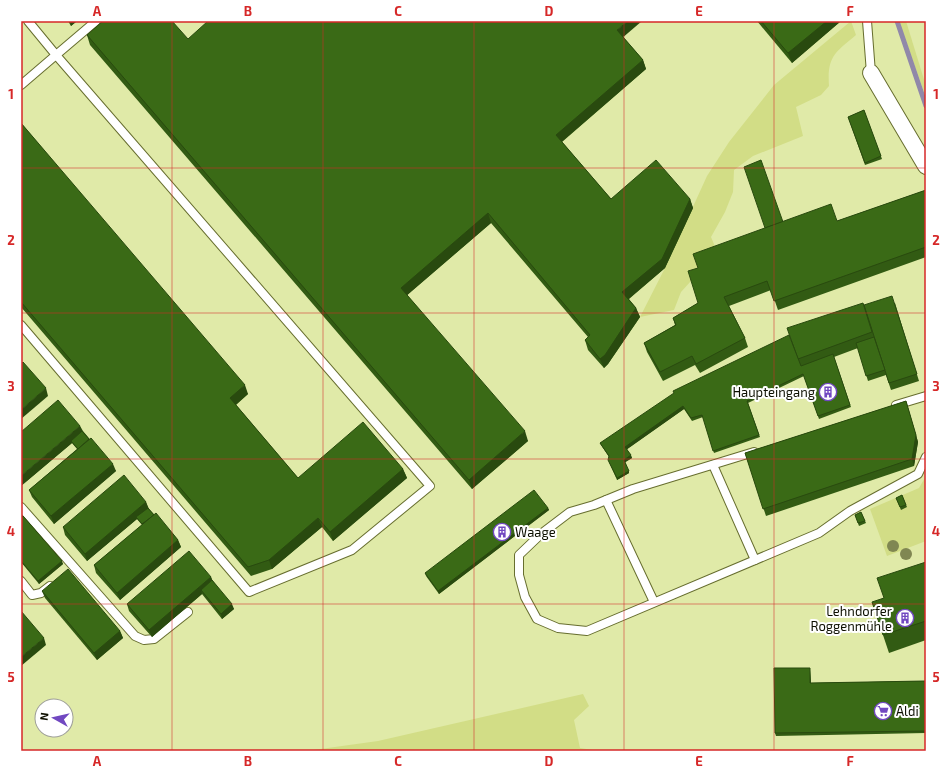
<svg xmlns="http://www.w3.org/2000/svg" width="947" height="772" font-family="'Exo 2',sans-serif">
<rect width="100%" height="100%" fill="#e0eaa8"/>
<g fill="#d2dd86">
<path d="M851 21 856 35C835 53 827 56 829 86L821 95 796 107 803 136 753 156 734 170 733 192 725 212 711 237 719 256 701 277 691 281 681 292 674 310 640 317 665 268 707 176 729 142 774 85Z"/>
<polygon points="899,21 906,21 926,86 926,98"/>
<polygon points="926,476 926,541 887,556 870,509 919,488"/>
<polygon points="583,694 589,706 574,720 580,748 599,751 306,751 378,741"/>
</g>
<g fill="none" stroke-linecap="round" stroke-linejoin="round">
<polyline stroke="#9088a9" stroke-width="5" points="897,21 926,106"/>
<defs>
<g id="lane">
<polyline points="28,21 56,55 96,21"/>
<polyline points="867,21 871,73"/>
<polyline points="21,85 56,55 430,486 352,550 249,592 21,325"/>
<polyline points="896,405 926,396"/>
<polyline points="754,452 633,489 594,505 570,512 541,534 519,555 519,575 525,597 537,619 558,628 587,631 819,533 850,511 918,474 926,457"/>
<polyline points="713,465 755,560"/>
<polyline points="606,500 654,602"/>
<polyline points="21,507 135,636 144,640 154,639 188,612"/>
<polyline points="21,581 32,595 41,593 50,586"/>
</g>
<polyline id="street" points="871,73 926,166"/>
</defs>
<use href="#lane" stroke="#676e2f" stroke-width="10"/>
<use href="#street" stroke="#676e2f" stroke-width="18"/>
<use href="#lane" stroke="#fff" stroke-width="8"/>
<use href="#street" stroke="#fff" stroke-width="16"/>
</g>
<g fill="#808752">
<circle cx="893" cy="546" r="6"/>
<circle cx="906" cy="554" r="6"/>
</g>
<g fill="#325b13">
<polygon points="68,21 77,21 71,26"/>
<polygon points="757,21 841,21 792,63"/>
<polygon points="87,35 188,39 623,37 643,60 646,69 562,142 611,199 690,199 693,208 665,268 629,299 636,308 640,317 608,364 604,368 588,350 585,340 588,337 491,223 407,295 528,441 472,489 90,45"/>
<polygon points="864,110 882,159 865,165 848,117"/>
<polygon points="21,123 248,394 236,405 298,478 403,469 407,478 333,541 322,527 272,569 251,576 21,307"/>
<polygon points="926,190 926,257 778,310 771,290 729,306 745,338 748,347 700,373 695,365 663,381 647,352 644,343 675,325 673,318 698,303 783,222 837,221"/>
<polygon points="895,303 919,381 891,390 886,375 868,381 858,348 834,357 851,407 819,419 804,376 748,403 760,437 714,453 703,417 692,421 684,409 627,449 632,458 625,462 629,473 617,480 609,462 609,457 601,445 600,443 864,305"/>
<polygon points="906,401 918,442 914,466 766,516 745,453"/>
<polygon points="80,426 83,431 116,471 54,524 32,497 29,490 77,449 72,443 21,486"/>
<polygon points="902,495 907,507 901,510 896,498"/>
<polygon points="146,502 148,508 178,540 181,547 120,600 96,573 94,565 142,525 137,519 87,561 65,535 63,527"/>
<polygon points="548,508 549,510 439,594 426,576 425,573"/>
<polygon points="861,512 866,523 859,526 855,515"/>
<polygon points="21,518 63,564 39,584 21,562"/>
<polygon points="926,562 926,640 889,653 883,635 884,598"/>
<polygon points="211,577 212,580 234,609 222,619 202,594 152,637 129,611 127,604"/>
<polygon points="42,591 120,631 123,638 97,660 45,598"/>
<polygon points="810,668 810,670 811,683 925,681 926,684 926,733 776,736 775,733"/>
</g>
<g fill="#294a0f">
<polygon points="70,21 77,21 71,26"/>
<polygon points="628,21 642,21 621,39 617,30"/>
<polygon points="827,21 841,21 792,63 788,53"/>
<polygon points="643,60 646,69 559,144 556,135"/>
<polygon points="690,199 693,208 665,268 626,301 622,292"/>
<polygon points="488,213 491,223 405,297 401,288"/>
<polygon points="636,308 640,317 608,364 604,368 600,359"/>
<polygon points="245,385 248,394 233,407 230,398"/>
<polygon points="46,388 48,396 21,419 21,410"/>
<polygon points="906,401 918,442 914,466 912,459"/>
<polygon points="683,406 684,409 626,450 625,447"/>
<polygon points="80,426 83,433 71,441 72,443 21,486 21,476"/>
<polygon points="525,431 528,441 472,489 469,480"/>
<polygon points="631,455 632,458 624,463 624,460"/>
<polygon points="113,464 116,471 54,524 51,516"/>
<polygon points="403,469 407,478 333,541 330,532"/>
<polygon points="629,471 629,473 617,480 617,478"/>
<polygon points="146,502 149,509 136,517 137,519 87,561 85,554"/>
<polygon points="548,508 549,510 439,594 438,591"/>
<polygon points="318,518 322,527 272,569 269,560"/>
<polygon points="178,540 181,547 120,600 117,593"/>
<polygon points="62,561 63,564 39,584 38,581"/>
<polygon points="211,577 214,584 201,590 202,594 152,637 149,630"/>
<polygon points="232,604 234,609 222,619 221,614"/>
<polygon points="120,631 123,638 97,660 94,653"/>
<polygon points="44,638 46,645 21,666 21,657"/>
<polygon points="810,668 810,670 811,686 810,683"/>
<polygon points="925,681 926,684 926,732 926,731"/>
</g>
<g fill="#3a6a16" stroke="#294a0f">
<polygon points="103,21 172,21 188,39 208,21 628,21 617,30 643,60 556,135 611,199 656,160 690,199 662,259 622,292 636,308 605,355 600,359 585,340 590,335 488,213 401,288 525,431 469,480 87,35"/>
<polygon points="761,21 827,21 788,53"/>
<polygon points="864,110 881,156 865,163 848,117"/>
<polygon points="21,123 245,385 230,398 298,478 363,422 403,469 330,532 318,518 269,560 248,567 21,302"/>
<polygon points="761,160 783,222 765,228 744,167"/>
<polygon points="926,190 926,247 774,301 767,281 724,297 745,338 696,364 692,356 660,372 644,343 676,325 673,318 698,303 688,271 698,268 693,254 831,204 837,221"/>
<polygon points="892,296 917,374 889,383 864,305"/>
<polygon points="863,303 872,332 798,359 787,328"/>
<polygon points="789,335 801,366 833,354 850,405 818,416 803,374 747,401 759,435 713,451 702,415 691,418 683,406 625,447 631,455 624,460 629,471 617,478 608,460 609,456 600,443 674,393 673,391"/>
<polygon points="874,337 885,370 866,376 856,343"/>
<polygon points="23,362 46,388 21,410 21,364"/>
<polygon points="58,400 80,426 21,476 21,432"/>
<polygon points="906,401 916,435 912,459 763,509 745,453"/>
<polygon points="82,431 89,439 78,449 71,441"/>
<polygon points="91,438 113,464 51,516 29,490"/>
<polygon points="124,475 146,502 85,554 63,527"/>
<polygon points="534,490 548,508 438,591 425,573"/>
<polygon points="902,495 906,505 900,507 896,498"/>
<polygon points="148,508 154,515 142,524 136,517"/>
<polygon points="861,512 865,521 858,523 855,515"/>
<polygon points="156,513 178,540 117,593 94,565"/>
<polygon points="23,516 62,561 38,581 21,561 21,518"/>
<polygon points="189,551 211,577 149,630 127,604"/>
<polygon points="926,562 926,621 883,635 872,602 884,598 877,578"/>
<polygon points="68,569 120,631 94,653 42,591"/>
<polygon points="212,580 232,604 221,614 201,590"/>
<polygon points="21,611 44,638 21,657"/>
<polygon points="774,668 810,668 810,683 925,681 926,731 775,733"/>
</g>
<path fill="none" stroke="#d62828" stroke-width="1" stroke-opacity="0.55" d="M172 21V751M323 21V751M474 21V751M624 21V751M774 21V751M21 168H926M21 313H926M21 459H926M21 604H926"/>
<defs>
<symbol id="building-ring" viewBox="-11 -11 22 22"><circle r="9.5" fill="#fff" stroke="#7148c1" stroke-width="1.5"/><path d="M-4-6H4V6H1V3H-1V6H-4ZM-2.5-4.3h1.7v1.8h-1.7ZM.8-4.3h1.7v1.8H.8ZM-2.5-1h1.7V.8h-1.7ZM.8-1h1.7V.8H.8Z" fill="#7148c1"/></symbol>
<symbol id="supermarket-ring" viewBox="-11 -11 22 22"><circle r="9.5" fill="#fff" stroke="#7148c1" stroke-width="1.5"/><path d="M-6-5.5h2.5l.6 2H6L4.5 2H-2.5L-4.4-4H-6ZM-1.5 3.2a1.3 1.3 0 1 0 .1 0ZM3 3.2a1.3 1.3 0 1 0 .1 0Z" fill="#7148c1"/></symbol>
</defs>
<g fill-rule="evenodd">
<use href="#building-ring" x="818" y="382" width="20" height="20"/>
<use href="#building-ring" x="492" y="522" width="20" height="20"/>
<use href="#building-ring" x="895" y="608" width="20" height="20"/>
<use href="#supermarket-ring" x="873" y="701" width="20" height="20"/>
</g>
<g text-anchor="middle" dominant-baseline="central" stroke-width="4" stroke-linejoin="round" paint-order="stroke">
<g font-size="13" fill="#0d0f00" stroke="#fff" text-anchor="end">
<text x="815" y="392">Haupteingang</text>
<text x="515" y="532" text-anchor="start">Waage</text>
<text x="892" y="611">Lehndorfer<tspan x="892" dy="15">Roggenmühle</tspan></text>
<text x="896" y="711" text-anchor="start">Aldi</text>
</g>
</g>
<rect width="947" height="772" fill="none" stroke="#ffffff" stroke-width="44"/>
<g transform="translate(54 718) rotate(278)"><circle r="19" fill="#ffffff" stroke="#9e9f99"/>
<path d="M0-3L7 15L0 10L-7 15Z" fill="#7148c1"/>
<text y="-6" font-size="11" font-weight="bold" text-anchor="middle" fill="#0d0f00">N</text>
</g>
<rect x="22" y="22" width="903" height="728" fill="none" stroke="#d62828" stroke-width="1.5"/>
<g font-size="13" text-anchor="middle" font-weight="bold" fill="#d62828">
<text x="97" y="16">A</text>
<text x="248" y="16">B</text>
<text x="398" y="16">C</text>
<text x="549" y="16">D</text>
<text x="699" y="16">E</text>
<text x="850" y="16">F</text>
<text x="11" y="99">1</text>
<text x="936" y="99">1</text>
<text x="11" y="245">2</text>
<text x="936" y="245">2</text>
<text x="11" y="391">3</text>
<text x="936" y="391">3</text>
<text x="11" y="536">4</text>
<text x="936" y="536">4</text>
<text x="11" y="682">5</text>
<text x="936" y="682">5</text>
<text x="97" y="766">A</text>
<text x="248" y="766">B</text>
<text x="398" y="766">C</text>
<text x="549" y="766">D</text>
<text x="699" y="766">E</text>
<text x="850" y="766">F</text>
</g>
</svg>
